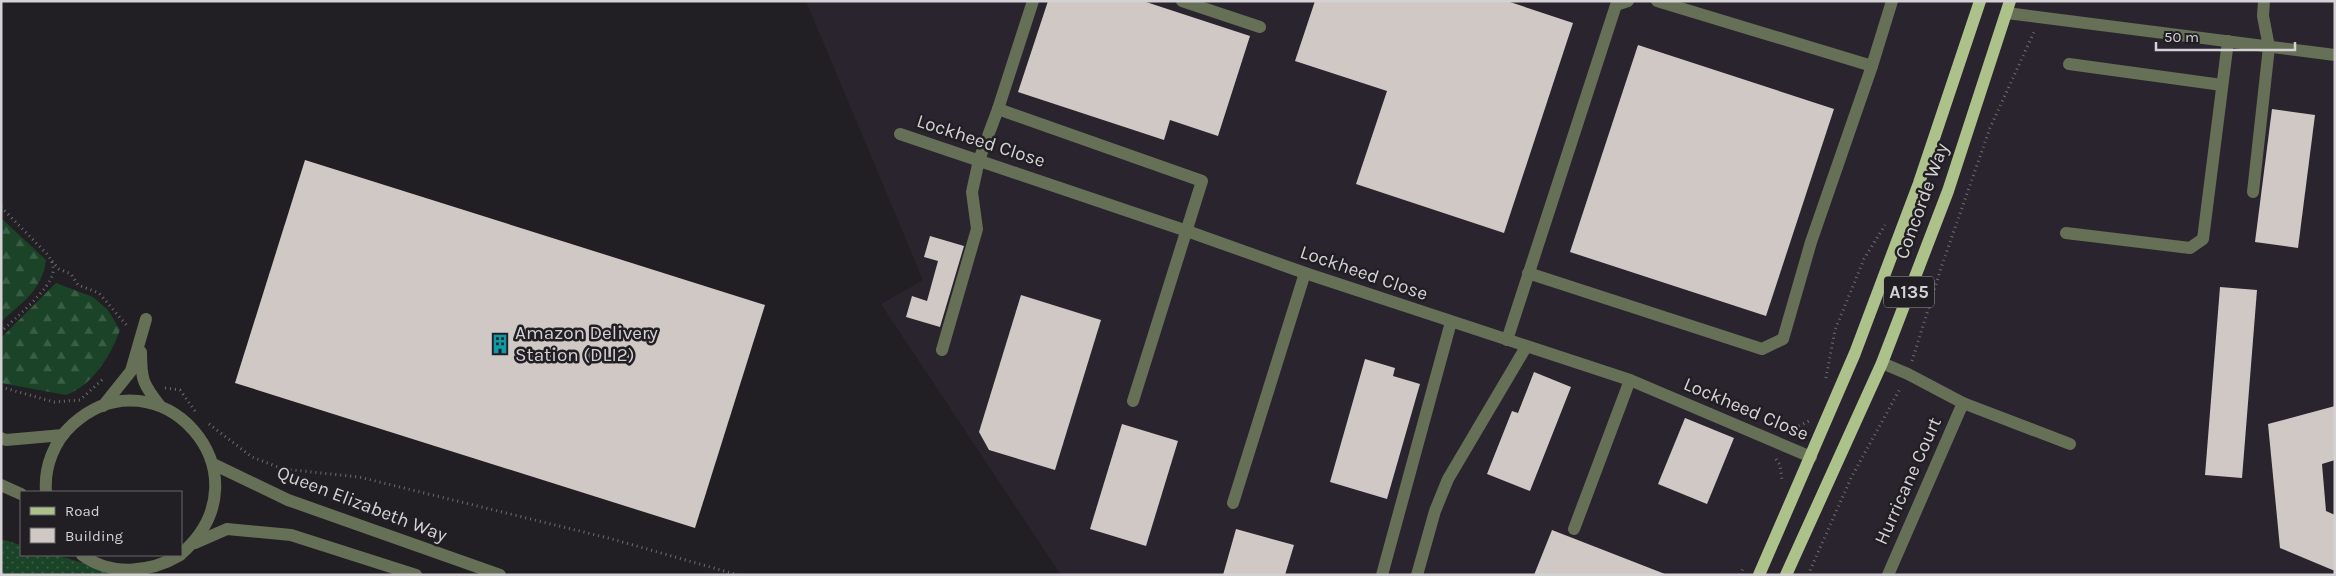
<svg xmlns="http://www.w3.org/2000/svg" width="2336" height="576" font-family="Karla,sans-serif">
<defs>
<pattern id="forest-firs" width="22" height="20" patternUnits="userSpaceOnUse" patternTransform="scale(1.25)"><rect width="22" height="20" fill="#1a4328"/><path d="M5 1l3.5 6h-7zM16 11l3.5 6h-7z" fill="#3a5d46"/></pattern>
<pattern id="park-dots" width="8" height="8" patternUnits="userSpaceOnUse" patternTransform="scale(1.25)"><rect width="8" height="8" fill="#1a4328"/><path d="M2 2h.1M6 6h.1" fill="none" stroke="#3a5d46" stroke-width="1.8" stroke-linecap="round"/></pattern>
</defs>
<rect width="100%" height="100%" fill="#211f23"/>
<polygon fill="#2a242e" points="806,1 2335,1 2335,575 1061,575 881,304 923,280"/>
<g fill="url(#forest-firs)">
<path d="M1 218 46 260C42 291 22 302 1 322Z"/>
<path d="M56 283 93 297 108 310 120 330C111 355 93 385 66 395L1 383V338Z"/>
</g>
<polygon fill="url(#park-dots)" points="1,539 21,545 21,555 56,555 124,575 1,575"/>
<g fill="#cfc8c5">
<polygon points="1048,1 1143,1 1250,36 1218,136 1170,120 1164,140 1018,92"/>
<polygon points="1315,1 1507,1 1573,23 1504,233 1356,184 1387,91 1295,61"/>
<polygon points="1638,45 1834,109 1766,316 1570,252"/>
<polygon points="2272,109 2315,115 2298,248 2255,242"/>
<polygon points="305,160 765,305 695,528 235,383"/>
<polygon points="930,236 964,246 940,327 906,317 912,296 927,301 938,261 924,257"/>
<polygon points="2220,287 2257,290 2242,478 2205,475"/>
<polygon points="1021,295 1101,320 1055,470 989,450 979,432"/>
<polygon points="1365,359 1395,368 1393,376 1420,384 1387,499 1330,482"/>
<polygon points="1534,372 1571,387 1530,491 1487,474 1512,411 1518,413"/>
<polygon points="2335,406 2335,460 2322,464 2326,511 2335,515 2335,571 2280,548 2268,424"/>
<polygon points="1685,418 1734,438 1707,504 1658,484"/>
<polygon points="1122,424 1178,441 1146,546 1090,529"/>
<polygon points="1236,529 1294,545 1285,575 1223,575"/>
<polygon points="1552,530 1665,574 1665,575 1534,575"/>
</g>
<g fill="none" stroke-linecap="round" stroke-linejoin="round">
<g stroke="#6e6c6f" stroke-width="3" stroke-dasharray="1 4" stroke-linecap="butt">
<path d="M1 207 47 254C51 259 54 265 53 272 51 289 14 319 1 332"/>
<polyline points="52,261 59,269 71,274 78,285 99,293 128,327"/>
<polyline points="1912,361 1942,265 1990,128 2034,32"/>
<polyline points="1826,378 1835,330 1864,259 1885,225"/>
<polyline points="1,387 54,402 80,400 103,379"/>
<polyline points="165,388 180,390 195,411"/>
<polyline points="209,424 252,457 283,469 359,477 612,539 738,575"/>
<polyline points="1784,427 1797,427 1809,421"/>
<polyline points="1776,459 1780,465 1782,481"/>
<polyline points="1740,575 1744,566"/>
<polyline points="1808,575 1851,478 1901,387"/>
</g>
<g stroke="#667056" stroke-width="12">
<polyline points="1033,1 998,109 1202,181 1133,401"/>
<polyline points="1182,1 1260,27"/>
<polyline points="1657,1 1872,66 1892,1"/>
<polyline points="2007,13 2335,55"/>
<polyline points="2069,64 2222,85"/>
<polyline points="900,134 1187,231 1305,273 1630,380 1811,457"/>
<polyline points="2253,192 2269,47 2263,16 2264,1"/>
<polyline points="2066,233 2190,248 2203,239 2228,41"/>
<polyline points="1528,273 1762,349 1783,339 1811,242 1872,66"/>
<polyline points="1507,340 1616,5 1628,1"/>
<polyline points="942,350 977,229 972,192 979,160 998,109"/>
<path d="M141 352C141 380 143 384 160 406"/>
<polyline points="1882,363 1908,374 1963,403 2070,444"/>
<polyline points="103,406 131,371 146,319"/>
<polyline points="1,438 6,440 63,435"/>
<polyline points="213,464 288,500 500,575"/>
<polyline points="1,485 21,494"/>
<path d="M46 492C44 467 54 441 73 424 157 348 274 473 181 554"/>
<polyline points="1233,503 1305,273"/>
<polyline points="1574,529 1630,380"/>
<polyline points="195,543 227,529 291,535 416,575"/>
<path d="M82 555C111 576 150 573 180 555"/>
<polyline points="1382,575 1451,322"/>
<polyline points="1417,575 1435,511 1448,479 1526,347"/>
<polyline points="1888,575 1963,403"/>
</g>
<g stroke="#adc28b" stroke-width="12">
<polyline points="1759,575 1855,353 1919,183 1980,1"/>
<polyline points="1786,575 1882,363 1948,191 2010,1"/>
</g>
</g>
<defs>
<symbol id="building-bare" viewBox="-9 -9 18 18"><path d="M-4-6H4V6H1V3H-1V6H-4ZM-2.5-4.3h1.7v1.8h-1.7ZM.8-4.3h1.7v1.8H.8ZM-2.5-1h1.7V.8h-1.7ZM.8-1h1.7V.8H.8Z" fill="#0f9aa8" stroke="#211f23" stroke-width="2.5" paint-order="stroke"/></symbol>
</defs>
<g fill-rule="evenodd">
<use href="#building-bare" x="486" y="330" width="28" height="28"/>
</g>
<g text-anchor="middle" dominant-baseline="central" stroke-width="5" stroke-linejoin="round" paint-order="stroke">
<rect fill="#211f23" stroke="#9e9ca0" stroke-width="1" x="1884" y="276.5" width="50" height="31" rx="4"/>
<g font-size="18" font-weight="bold" fill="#d4d2d5">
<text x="1909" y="292">A135</text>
</g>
<g font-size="19" fill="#d4d2d5" stroke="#211f23">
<text transform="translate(981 141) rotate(18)">Lockheed Close</text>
<text transform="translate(1922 201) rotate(-70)">Concorde Way</text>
<text transform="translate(1364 273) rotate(19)">Lockheed Close</text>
<text transform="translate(1746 409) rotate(23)">Lockheed Close</text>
<text transform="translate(1908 481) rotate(-66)">Hurricane Court</text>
<text transform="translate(362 504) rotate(21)">Queen Elizabeth Way</text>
</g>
<g font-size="19" fill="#d4d2d5" stroke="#211f23" text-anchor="start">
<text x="515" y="333">Amazon Delivery<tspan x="515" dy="22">Station (DLI2)</tspan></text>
</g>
</g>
<rect width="2336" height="576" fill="none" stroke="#d4d2d5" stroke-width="5"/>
<rect x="20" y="491" width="162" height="65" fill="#211f23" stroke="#69676a"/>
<rect x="30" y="507" width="25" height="8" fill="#adc28b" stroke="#69676a"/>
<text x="65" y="516" font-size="15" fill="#d4d2d5">Road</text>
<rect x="30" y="528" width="25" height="15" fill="#cfc8c5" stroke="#69676a"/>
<text x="65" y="541" font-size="15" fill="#d4d2d5">Building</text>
<path d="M2156 42v8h139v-8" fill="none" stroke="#d4d2d5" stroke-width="2.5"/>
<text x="2164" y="42" font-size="15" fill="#d4d2d5" stroke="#211f23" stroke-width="4" paint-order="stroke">50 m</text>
</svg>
